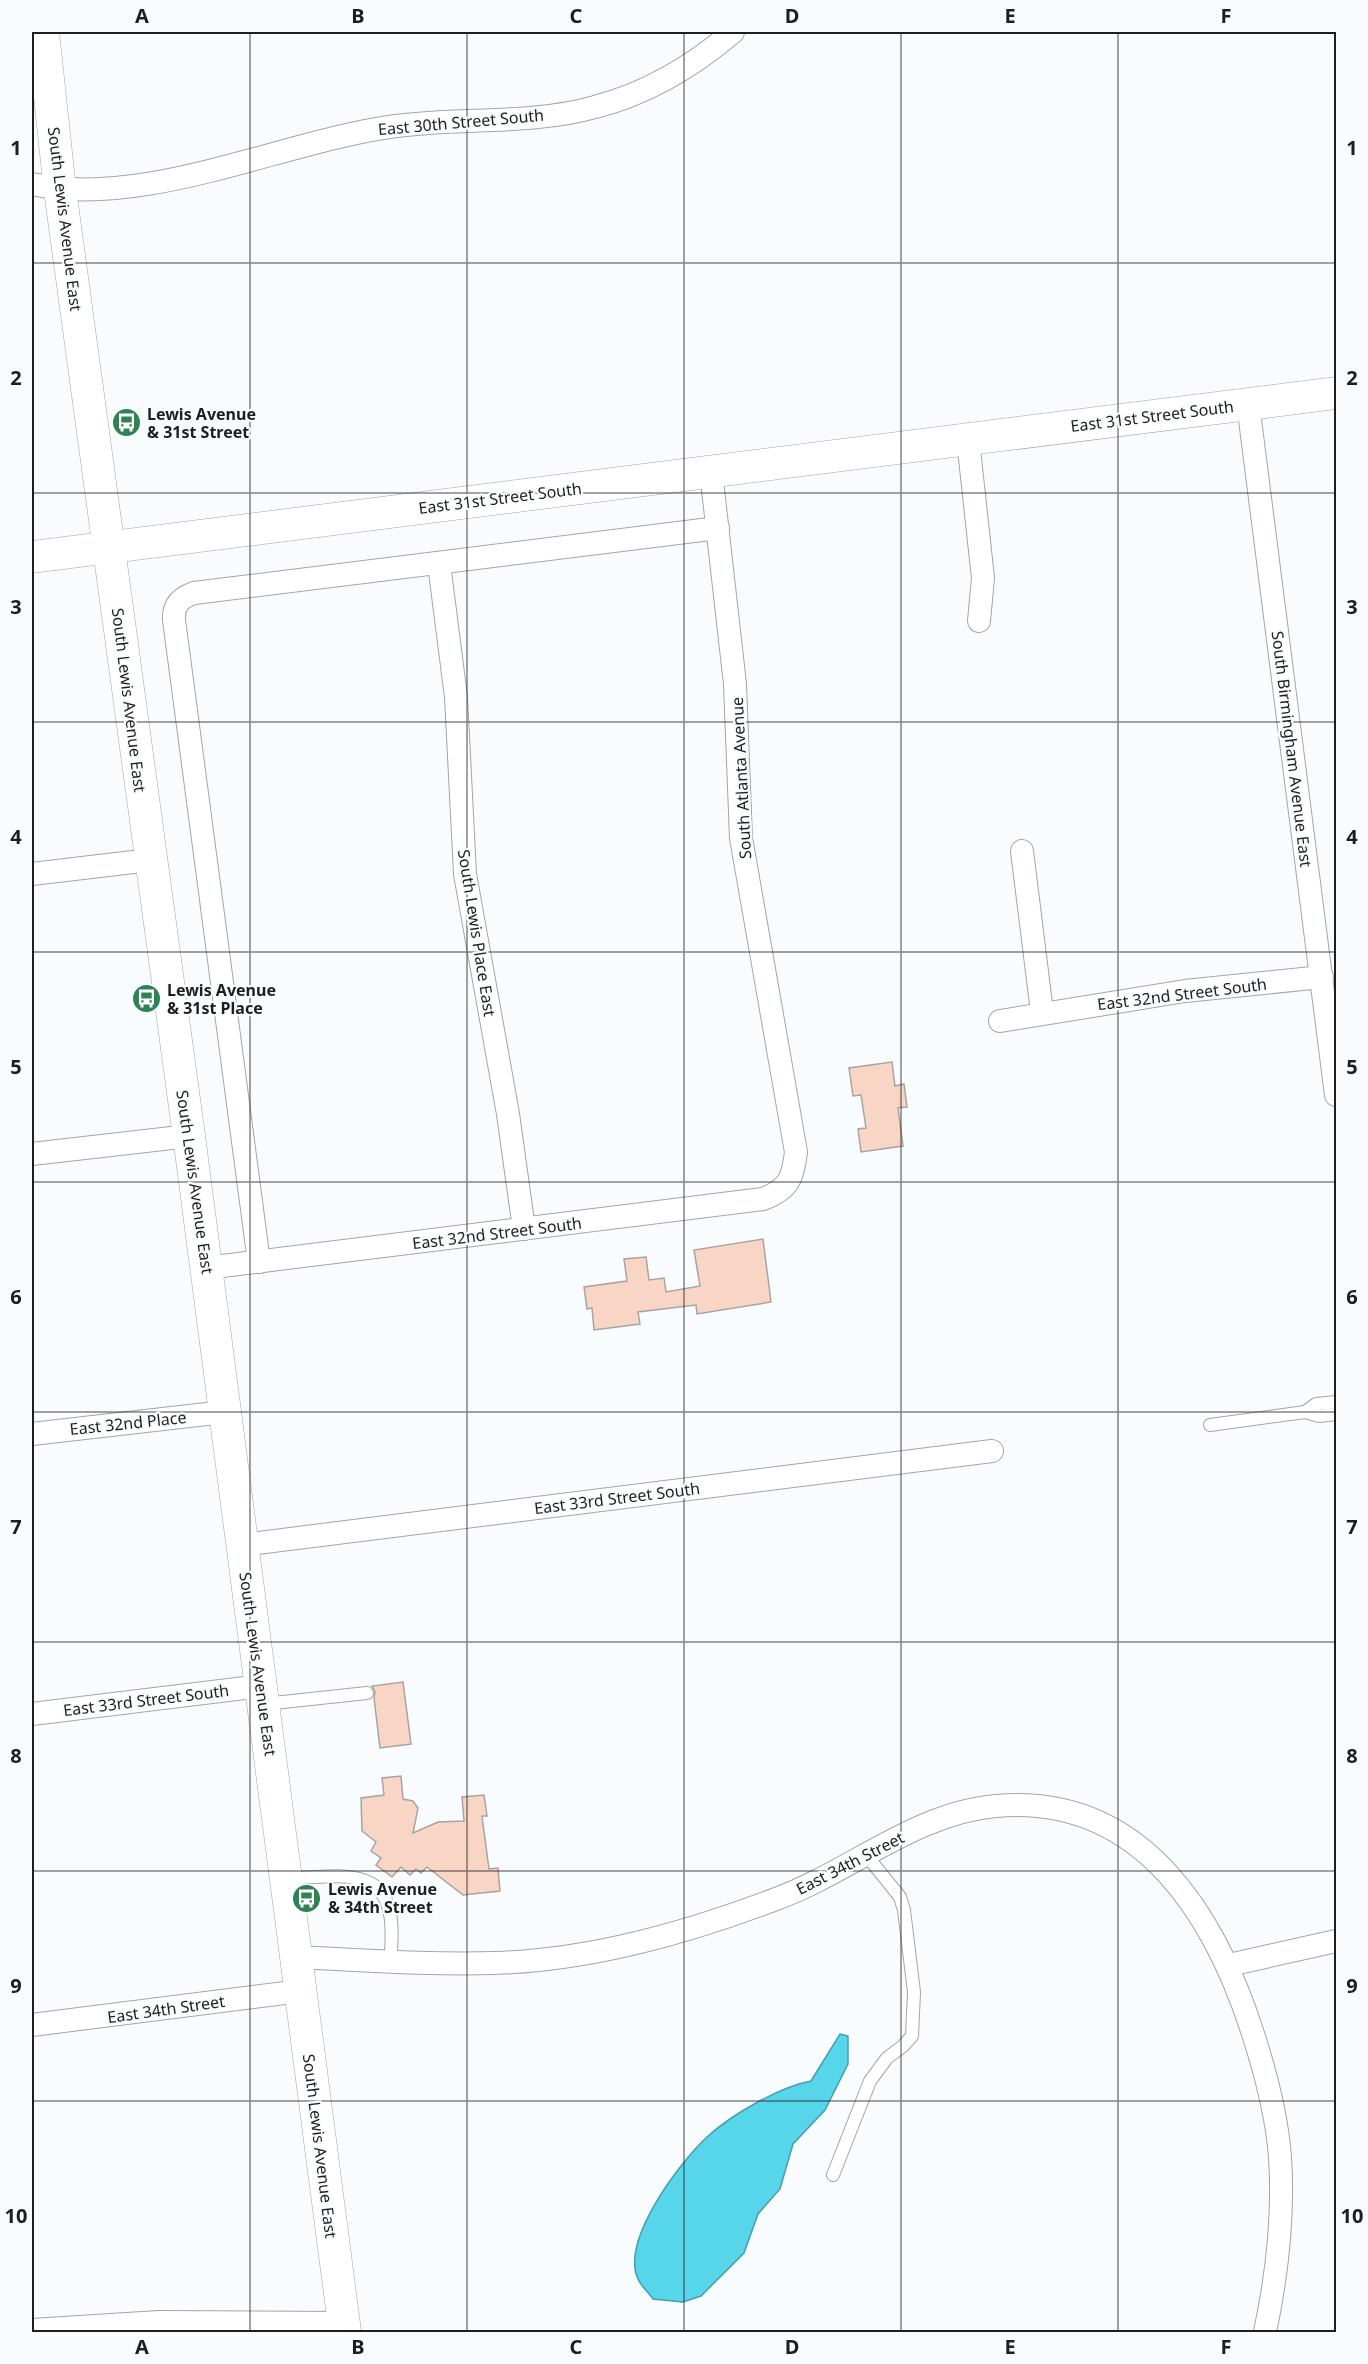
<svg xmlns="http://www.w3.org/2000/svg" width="1368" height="2364" font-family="'Noto Sans',sans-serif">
<rect width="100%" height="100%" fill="#f9fcfe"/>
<path fill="#56d5eb" stroke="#459eae" stroke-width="1.5" d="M840 2034 848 2036V2064L825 2110 793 2144 780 2189 758 2214 744 2253 701 2296 683 2302 653 2299C649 2293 642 2287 639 2281 618 2243 680 2162 707 2137 731 2115 779 2087 811 2081Z"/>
<g fill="#f8d5c4" stroke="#a7a4a3" stroke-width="1.5">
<polygon points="892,1062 895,1086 904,1084 907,1107 898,1108 903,1146 861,1152 858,1129 866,1128 861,1095 853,1096 849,1068"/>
<polygon points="763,1239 771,1302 697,1314 696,1305 638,1312 640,1324 594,1330 592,1308 587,1309 584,1287 627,1281 624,1259 646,1257 649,1280 664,1278 666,1292 700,1286 694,1250"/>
<polygon points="403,1682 411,1744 380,1748 374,1698 375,1692 372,1686"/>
<polygon points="401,1776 403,1799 413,1801 418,1808 413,1833 438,1822 464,1821 462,1797 484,1795 487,1816 482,1816 489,1869 498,1868 500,1891 463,1895 427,1867 421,1873 416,1869 410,1875 401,1867 392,1877 376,1865 381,1858 371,1851 376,1842 362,1831 361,1798 384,1795 382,1778"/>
</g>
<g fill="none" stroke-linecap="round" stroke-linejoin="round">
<defs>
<g id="lane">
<polyline points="1305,1412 1316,1404 1336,1402"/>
<polyline points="1210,1425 1305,1412 1319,1416 1336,1414"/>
<polyline points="264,1704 367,1693"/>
<path d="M287 1879C365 1872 400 1871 390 1962"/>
<polyline points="833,2175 870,2081 887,2058 903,2046 912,2036 914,1992 904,1910 900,1897 867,1856"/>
</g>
<g id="street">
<path d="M32 184C145 209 282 141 396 126 462 117 531 125 595 107 646 94 693 66 733 32"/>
<polyline points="1248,404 1336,1095"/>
<polyline points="968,440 983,578 979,621"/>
<polyline points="439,564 456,697 465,874 508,1114 524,1229"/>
<polyline points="1022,851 1042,1012"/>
<polyline points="32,874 150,860"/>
<polyline points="1000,1021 1185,991 1322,977"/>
<polyline points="32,1154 189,1136"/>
<path d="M259 1262 174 620C173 605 180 598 194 593L718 528"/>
<path d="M206 1268 763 1199C789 1189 793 1178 796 1152L741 838 735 684 711 472"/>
<polyline points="32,1434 224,1412"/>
<polyline points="242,1545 992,1451"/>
<polyline points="32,1714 261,1686"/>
<path d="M297 1957C363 1960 429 1965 495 1963 591 1960 686 1933 776 1899 850 1872 915 1813 996 1806 1143 1793 1217 1918 1255 2040 1267 2078 1277 2117 1280 2157 1284 2216 1277 2275 1265 2332"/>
<polyline points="1229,1965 1336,1941"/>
<polyline points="32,2025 301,1991"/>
<polyline points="32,2330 159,2322 343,2323"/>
</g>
<g id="secondary">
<polyline points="43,32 60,190 189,1136 345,2332"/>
<polyline points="32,557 1336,393"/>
</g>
</defs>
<use href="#lane" stroke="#a3a5a7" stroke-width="14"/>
<use href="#street" stroke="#a3a5a7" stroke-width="24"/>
<use href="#secondary" stroke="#a3a5a7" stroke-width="33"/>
<use href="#lane" stroke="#fff" stroke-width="12"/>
<use href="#street" stroke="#fff" stroke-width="22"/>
<use href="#secondary" stroke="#fff" stroke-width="32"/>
</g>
<path fill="none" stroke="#1d1e1f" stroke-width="1.5" stroke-opacity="0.55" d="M250 32V2332M467 32V2332M684 32V2332M901 32V2332M1118 32V2332M32 263H1336M32 493H1336M32 722H1336M32 952H1336M32 1182H1336M32 1412H1336M32 1642H1336M32 1871H1336M32 2101H1336"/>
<defs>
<symbol id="bus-disc" viewBox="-11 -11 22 22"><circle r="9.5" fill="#2f8254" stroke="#f9fcfe"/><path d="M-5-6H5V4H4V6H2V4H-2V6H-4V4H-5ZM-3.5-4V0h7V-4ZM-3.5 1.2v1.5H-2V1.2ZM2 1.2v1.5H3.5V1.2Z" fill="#fff"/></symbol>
</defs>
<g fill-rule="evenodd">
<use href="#bus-disc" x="110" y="406" width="33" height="33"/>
<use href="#bus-disc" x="130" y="982" width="33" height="33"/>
<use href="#bus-disc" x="290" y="1882" width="33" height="33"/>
</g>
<g text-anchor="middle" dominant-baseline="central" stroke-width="4.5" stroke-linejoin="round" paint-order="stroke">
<g font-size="16" fill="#1d1e1f" stroke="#f9fcfe">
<text transform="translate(461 122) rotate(-5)">East 30th Street South</text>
<text transform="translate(65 219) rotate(83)">South Lewis Avenue East</text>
<text transform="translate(1152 416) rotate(-7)">East 31st Street South</text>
<text transform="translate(500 498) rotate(-7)">East 31st Street South</text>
<text transform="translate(129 700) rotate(83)">South Lewis Avenue East</text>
<text transform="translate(1292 749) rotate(83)">South Birmingham Avenue East</text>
<text transform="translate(741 778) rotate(-93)">South Atlanta Avenue</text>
<text transform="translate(477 933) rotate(81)">South Lewis Place East</text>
<text transform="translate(1182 994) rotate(-7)">East 32nd Street South</text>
<text transform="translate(195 1182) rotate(82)">South Lewis Avenue East</text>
<text transform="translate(497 1233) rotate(-7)">East 32nd Street South</text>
<text transform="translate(128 1423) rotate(-6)">East 32nd Place</text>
<text transform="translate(617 1498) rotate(-7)">East 33rd Street South</text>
<text transform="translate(258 1664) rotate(82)">South Lewis Avenue East</text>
<text transform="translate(146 1700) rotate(-7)">East 33rd Street South</text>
<text transform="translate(850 1863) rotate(-27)">East 34th Street</text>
<text transform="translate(166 2009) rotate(-8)">East 34th Street</text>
<text transform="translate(320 2146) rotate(83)">South Lewis Avenue East</text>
</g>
<g font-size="16" font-weight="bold" fill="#1d1e1f" stroke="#f9fcfe" text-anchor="start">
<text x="147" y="414">Lewis Avenue<tspan x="147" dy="18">&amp; 31st Street</tspan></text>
<text x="167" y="990">Lewis Avenue<tspan x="167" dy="18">&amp; 31st Place</tspan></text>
<text x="328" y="1889">Lewis Avenue<tspan x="328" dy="18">&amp; 34th Street</tspan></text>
</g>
</g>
<rect width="1368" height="2364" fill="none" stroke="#f9fcfe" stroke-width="66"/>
<rect x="33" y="33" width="1302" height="2298" fill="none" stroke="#1d1e1f" stroke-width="2"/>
<g font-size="20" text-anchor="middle" font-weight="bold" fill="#1d1e1f">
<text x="142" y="23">A</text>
<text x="358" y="23">B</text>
<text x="576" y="23">C</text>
<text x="792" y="23">D</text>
<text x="1010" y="23">E</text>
<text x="1226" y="23">F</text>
<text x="16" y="155">1</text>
<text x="1352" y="155">1</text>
<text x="16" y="385">2</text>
<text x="1352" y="385">2</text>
<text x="16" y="614">3</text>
<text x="1352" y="614">3</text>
<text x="16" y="844">4</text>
<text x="1352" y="844">4</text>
<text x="16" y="1074">5</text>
<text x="1352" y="1074">5</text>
<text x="16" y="1304">6</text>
<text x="1352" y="1304">6</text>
<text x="16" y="1534">7</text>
<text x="1352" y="1534">7</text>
<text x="16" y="1763">8</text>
<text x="1352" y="1763">8</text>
<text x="16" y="1993">9</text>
<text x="1352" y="1993">9</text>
<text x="16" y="2223">10</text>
<text x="1352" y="2223">10</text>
<text x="142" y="2354">A</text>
<text x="358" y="2354">B</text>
<text x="576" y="2354">C</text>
<text x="792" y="2354">D</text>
<text x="1010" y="2354">E</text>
<text x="1226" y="2354">F</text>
</g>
</svg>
